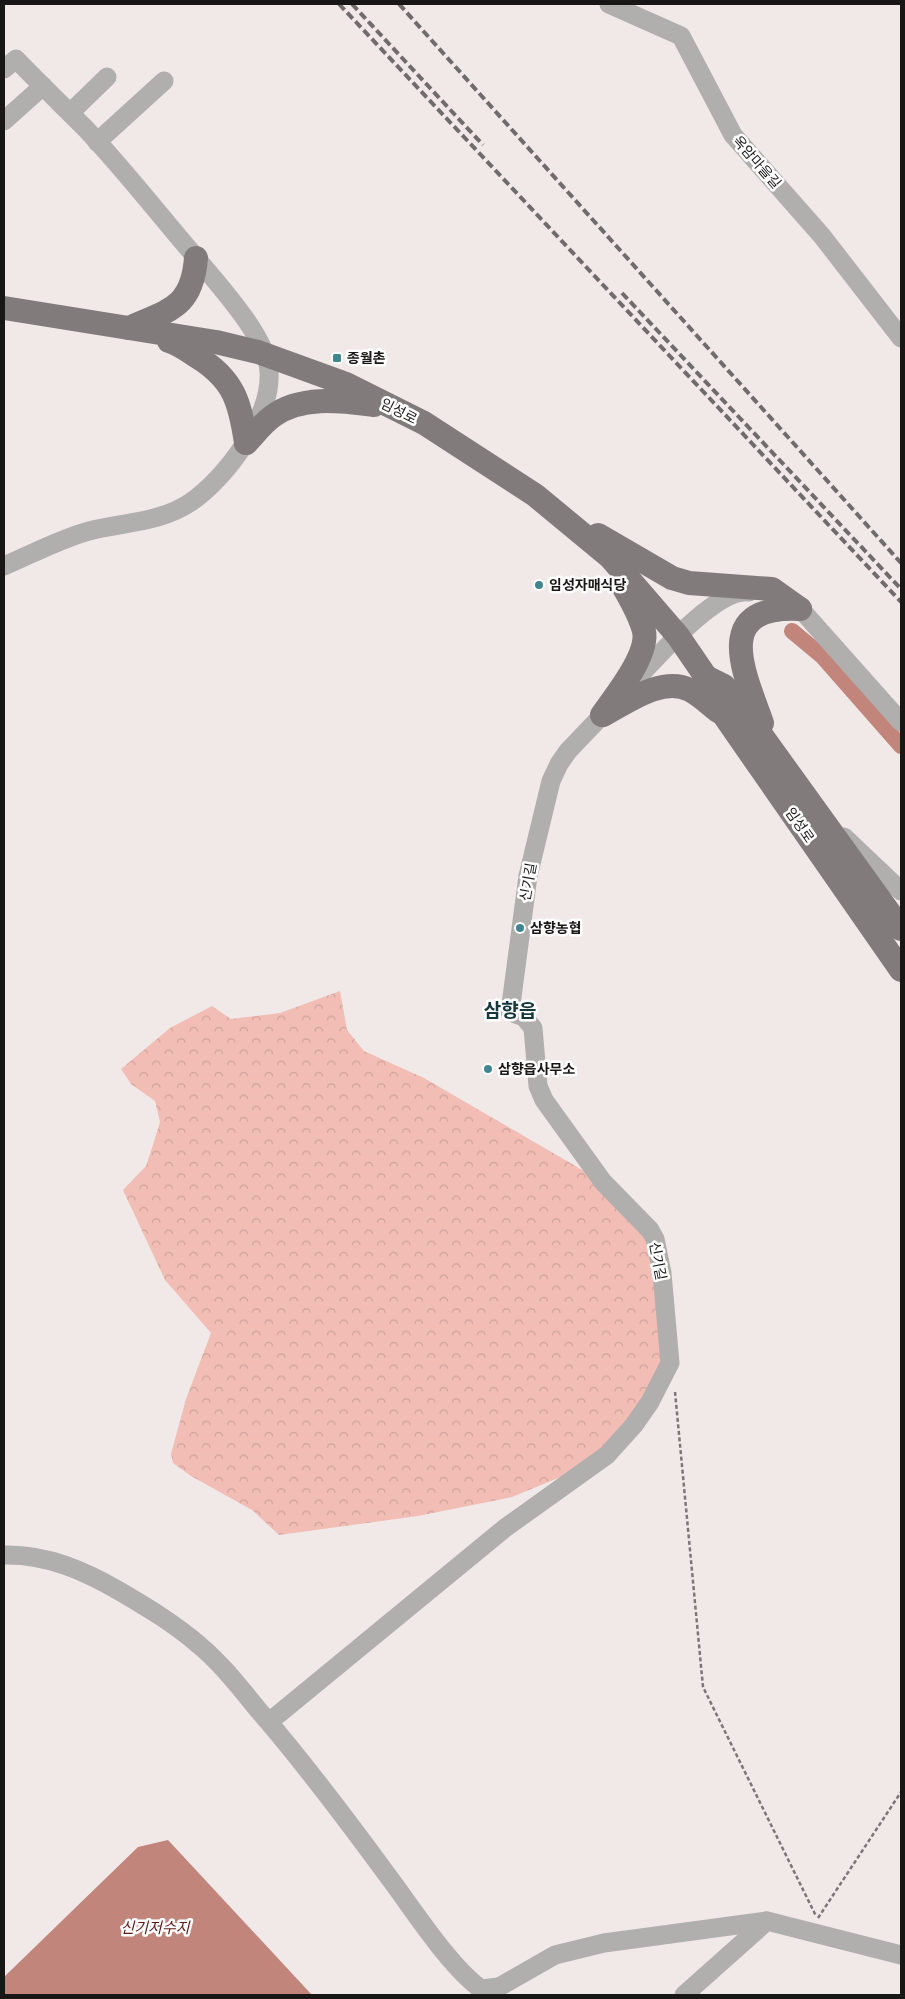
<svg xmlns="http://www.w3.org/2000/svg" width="905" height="1999" font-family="'Archivo Narrow','Noto Sans KR',sans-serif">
<defs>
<pattern id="forest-crowns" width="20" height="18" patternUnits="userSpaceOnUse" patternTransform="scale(1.25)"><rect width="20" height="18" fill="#f2bdb5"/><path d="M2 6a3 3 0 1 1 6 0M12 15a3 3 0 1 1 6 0" fill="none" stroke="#cfa29b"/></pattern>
</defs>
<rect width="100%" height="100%" fill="#f0e9e8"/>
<polygon fill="url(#forest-crowns)" points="340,991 347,1030 364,1051 424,1078 603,1182 650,1230 670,1363 597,1462 512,1497 418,1516 279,1535 252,1510 191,1476 173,1463 171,1454 186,1399 211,1333 165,1280 123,1190 146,1166 152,1148 160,1122 155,1101 131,1084 121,1069 170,1028 212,1006 231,1019 280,1013"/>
<polygon fill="#c1857c" points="168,1840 312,1995 4,1995 4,1977 138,1847"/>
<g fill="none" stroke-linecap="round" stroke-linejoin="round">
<polyline stroke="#c1857c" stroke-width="16" points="792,631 822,656 901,746"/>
<g stroke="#7b7776" stroke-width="2.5" stroke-dasharray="4 2.5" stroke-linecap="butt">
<polyline points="675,1392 703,1687 816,1916"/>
<polyline points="818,1918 901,1792"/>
</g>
<g stroke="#b1aeae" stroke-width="19">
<polyline points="609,4 681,36 733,135 822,236 901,338"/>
<path d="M4 69 16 59C38 82 61 104 84 127 122 167 157 212 193 254 215 281 268 337 269 372 272 416 226 478 191 502 160 523 124 522 89 531 60 539 32 554 4 566"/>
<polyline points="70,113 107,77"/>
<polyline points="4,121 43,86"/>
<polyline points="97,142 164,81"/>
<polyline points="787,603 805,614 901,722"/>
<path d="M630 686C653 662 715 588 749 592"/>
<polyline points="844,837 901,891"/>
<path d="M4 1555C47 1554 85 1571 121 1592 148 1608 175 1624 199 1645 222 1664 241 1689 260 1712 305 1764 347 1820 388 1876 413 1909 449 1966 481 1989L499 1987 555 1955 604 1943 767 1921"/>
<polyline points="269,1722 505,1528 607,1455 634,1425 650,1402 670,1363 662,1273 655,1239 650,1230 603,1182 544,1100 538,1086 533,1028 524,1017 510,1012 528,876 551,781 559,764 568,751 611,706"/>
<polyline points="684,1995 767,1921 901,1955"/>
</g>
<g stroke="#817c7b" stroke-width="24">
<polyline points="4,308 216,342 258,352 346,384 424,423 535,495 610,557 678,636 706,677 712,698 901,970"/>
<path d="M129 328C169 310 192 308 196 258"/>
<path d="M169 341C179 344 187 350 196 356 234 379 240 402 246 443"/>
<path d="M246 443C254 435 263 423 273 416 301 395 342 401 374 405"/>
<polyline points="598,535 672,578 689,583 772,589 800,609"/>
<polyline points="706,677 724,686 736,700 901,929"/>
<path d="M602 715C615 696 649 655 644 631 640 615 631 600 623 586"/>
<path d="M603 715C628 702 662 676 690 690 700 695 709 704 718 711"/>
<path d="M762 723C744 672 711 605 800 609"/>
</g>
<g stroke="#706c6b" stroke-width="4" stroke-dasharray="8 4" stroke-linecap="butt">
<polyline points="339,4 901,602"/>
<polyline points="352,4 483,145"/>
<polyline points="399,4 901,563"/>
<polyline points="622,293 901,589"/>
</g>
</g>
<g fill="#408690" stroke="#fff" stroke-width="2">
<rect x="332" y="353" width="10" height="10" rx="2.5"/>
<circle cx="539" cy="585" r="5"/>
<circle cx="520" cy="928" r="5"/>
<circle cx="488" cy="1069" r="5"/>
</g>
<g text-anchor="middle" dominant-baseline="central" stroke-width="5" stroke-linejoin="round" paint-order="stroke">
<g font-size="14" fill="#191716" stroke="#fff">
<text transform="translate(757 162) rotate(49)">옥암마을길</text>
<text transform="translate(399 411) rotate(27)">임성로</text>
<text transform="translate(800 825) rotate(55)">임성로</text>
<text transform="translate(528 882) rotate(-80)">신기길</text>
<text transform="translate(658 1261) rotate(79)">신기길</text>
</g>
<g font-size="14" font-weight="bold" fill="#191716" stroke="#fff" text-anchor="start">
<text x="347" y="358">종월촌</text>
<text x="549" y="585">임성자매식당</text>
<text x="530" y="928">삼향농협</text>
<text x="498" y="1069">삼향읍사무소</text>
</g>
<g font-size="15" font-style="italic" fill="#5f1611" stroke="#fff">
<text x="155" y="1927">신기저수지</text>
</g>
<g font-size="19" font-weight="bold" fill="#15373b" stroke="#fff">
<text x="510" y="1010">삼향읍</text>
</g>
</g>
<rect width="905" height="1999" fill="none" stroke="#191716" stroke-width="10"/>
</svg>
